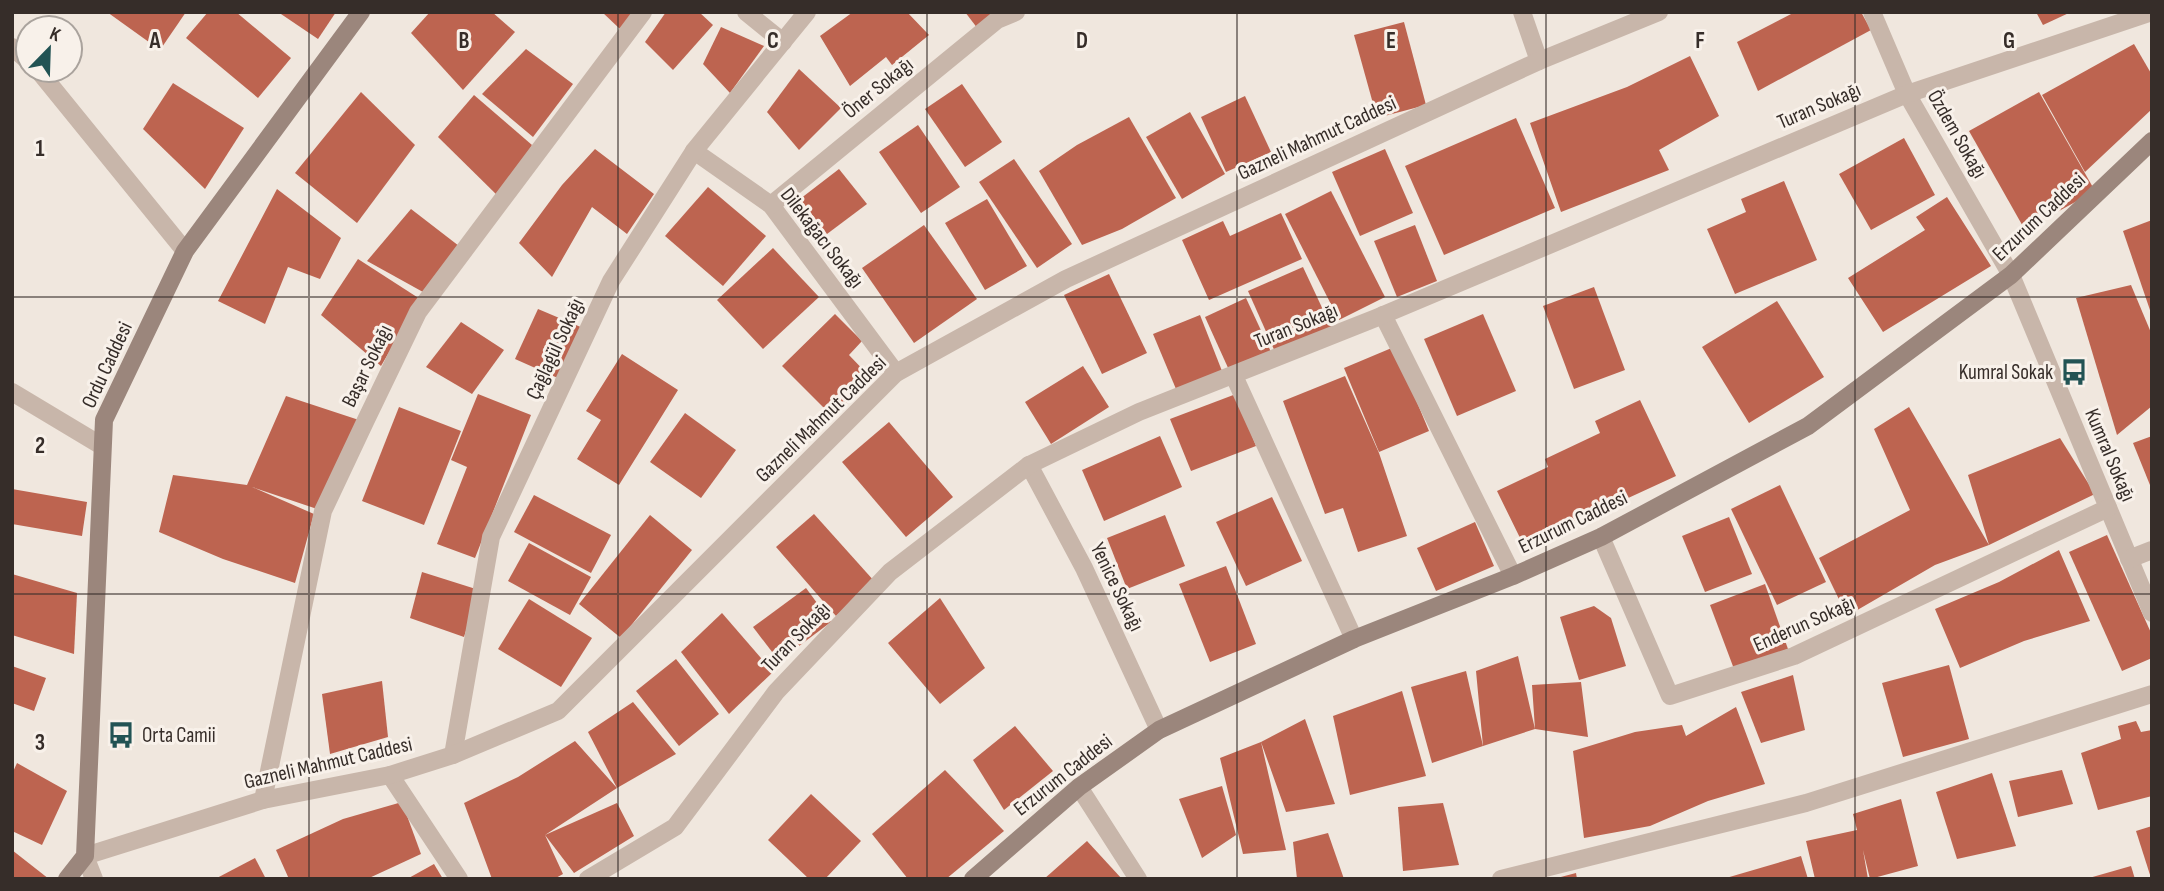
<svg xmlns="http://www.w3.org/2000/svg" width="2164" height="891" font-family="'Sofia Sans Condensed',sans-serif">
<rect width="100%" height="100%" fill="#f0e7de"/>
<g fill="#bd6450">
<polygon points="107,12 186,12 160,50"/>
<polygon points="208,12 236,12 291,58 258,98 186,38"/>
<polygon points="278,12 336,12 318,39"/>
<polygon points="430,12 492,12 515,32 463,90 411,33"/>
<polygon points="602,12 634,12 620,29"/>
<polygon points="666,12 699,12 713,25 673,70 645,42"/>
<polygon points="853,12 907,12 929,35 892,65 886,57 850,86 820,36"/>
<polygon points="965,12 1000,12 978,29"/>
<polygon points="1795,12 1861,12 1871,30 1758,91 1737,42"/>
<polygon points="2036,12 2071,12 2043,25"/>
<polygon points="1404,22 1426,105 1377,118 1354,35"/>
<polygon points="721,27 764,46 730,93 703,64"/>
<polygon points="2134,44 2152,75 2152,109 2085,172 2042,95"/>
<polygon points="526,49 573,84 533,137 482,94"/>
<polygon points="1690,56 1719,116 1659,150 1669,170 1561,212 1530,123 1627,87"/>
<polygon points="799,69 841,108 799,150 767,112"/>
<polygon points="173,83 244,128 205,189 143,129"/>
<polygon points="962,84 1002,142 965,167 925,109"/>
<polygon points="361,92 415,145 357,223 295,173"/>
<polygon points="2039,92 2095,191 2025,230 1969,131"/>
<polygon points="474,95 532,145 502,200 438,137"/>
<polygon points="1245,96 1271,152 1226,172 1201,117"/>
<polygon points="1190,112 1225,174 1182,199 1146,137"/>
<polygon points="1129,117 1176,198 1122,229 1082,245 1039,171 1077,145"/>
<polygon points="1516,118 1555,208 1444,255 1405,166"/>
<polygon points="918,125 960,187 921,213 879,152"/>
<polygon points="1904,138 1935,195 1871,230 1839,174"/>
<polygon points="595,149 654,194 627,234 592,207 552,277 519,243 562,185"/>
<polygon points="1385,149 1413,213 1360,236 1332,172"/>
<polygon points="1014,159 1072,244 1037,268 979,182"/>
<polygon points="839,169 867,204 827,234 800,199"/>
<polygon points="1784,181 1817,260 1735,294 1707,229 1746,212 1741,199"/>
<polygon points="708,187 766,236 723,286 665,236"/>
<polygon points="277,189 341,238 320,279 288,267 265,324 218,301"/>
<polygon points="1331,191 1385,297 1339,320 1285,214"/>
<polygon points="1947,197 1991,266 1883,332 1848,278 1925,230 1916,217"/>
<polygon points="987,199 1027,266 985,290 945,223"/>
<polygon points="411,209 459,246 423,292 367,261"/>
<polygon points="1281,213 1302,259 1209,300 1182,240 1223,221 1230,236"/>
<polygon points="2152,220 2152,313 2151,313 2123,231"/>
<polygon points="924,225 977,299 914,343 862,268"/>
<polygon points="1415,225 1437,281 1397,297 1374,241"/>
<polygon points="773,248 819,297 763,349 717,300"/>
<polygon points="358,259 420,299 381,366 321,315"/>
<polygon points="1303,267 1332,329 1276,354 1248,291"/>
<polygon points="1109,274 1147,353 1102,374 1064,295"/>
<polygon points="2131,285 2152,335 2152,406 2117,435 2076,298"/>
<polygon points="1594,287 1625,370 1574,389 1543,306"/>
<polygon points="1246,298 1271,352 1229,370 1205,317"/>
<polygon points="1777,301 1824,377 1749,423 1702,347"/>
<polygon points="538,309 583,328 560,379 515,359"/>
<polygon points="835,314 862,341 849,355 872,379 833,417 782,366"/>
<polygon points="1483,314 1516,391 1457,416 1424,339"/>
<polygon points="1200,315 1222,371 1176,389 1153,334"/>
<polygon points="461,322 504,350 472,394 426,367"/>
<polygon points="1394,347 1429,431 1379,452 1344,368"/>
<polygon points="622,354 678,390 619,485 577,459 601,420 586,411"/>
<polygon points="1083,366 1109,407 1051,444 1025,402"/>
<polygon points="1345,376 1379,453 1407,536 1358,552 1343,508 1325,514 1283,401"/>
<polygon points="478,394 531,415 475,558 437,544 467,467 451,460"/>
<polygon points="1236,394 1256,446 1191,471 1170,419"/>
<polygon points="286,396 365,422 323,511 252,487 314,514 295,583 223,559 159,532 173,475 247,485"/>
<polygon points="1640,400 1676,476 1524,546 1497,491 1548,467 1545,459 1600,433 1595,421"/>
<polygon points="399,407 461,431 424,525 362,501"/>
<polygon points="1909,407 1989,545 1968,475 2060,438 2095,494 1989,545 1935,565 1847,616 1819,558 1910,510 1874,429"/>
<polygon points="685,413 736,450 701,498 650,462"/>
<polygon points="889,422 953,497 906,537 842,462"/>
<polygon points="1160,436 1182,487 1104,521 1082,470"/>
<polygon points="2152,436 2152,490 2133,443"/>
<polygon points="1780,485 1826,582 1777,605 1731,509"/>
<polygon points="12,489 87,502 82,536 12,524"/>
<polygon points="534,495 611,535 591,573 514,532"/>
<polygon points="1272,497 1302,561 1246,586 1216,522"/>
<polygon points="814,514 875,582 836,616 776,547"/>
<polygon points="650,515 692,550 621,638 579,604"/>
<polygon points="1165,515 1185,566 1127,589 1107,538"/>
<polygon points="1729,517 1752,574 1705,592 1682,536"/>
<polygon points="1475,522 1494,566 1436,591 1417,548"/>
<polygon points="2107,535 2152,635 2152,658 2122,671 2069,552"/>
<polygon points="529,543 591,577 570,615 508,581"/>
<polygon points="2059,550 2090,621 2024,641 1960,668 1935,609 1999,582"/>
<polygon points="1226,566 1256,644 1210,662 1179,584"/>
<polygon points="422,572 479,590 464,637 410,618"/>
<polygon points="12,574 77,593 74,654 12,635"/>
<polygon points="1765,584 1788,649 1734,669 1710,605"/>
<polygon points="806,588 831,622 779,661 753,627"/>
<polygon points="940,598 985,668 940,704 888,643"/>
<polygon points="529,599 592,638 561,687 498,649"/>
<polygon points="1594,606 1611,618 1626,666 1579,680 1560,617"/>
<polygon points="722,613 773,672 729,714 681,652"/>
<polygon points="1518,656 1535,729 1532,685 1581,682 1588,737 1535,729 1483,746 1476,671"/>
<polygon points="676,659 719,714 679,746 636,691"/>
<polygon points="1949,665 1969,739 1903,757 1882,683"/>
<polygon points="12,666 46,678 34,711 12,703"/>
<polygon points="1466,671 1483,746 1432,763 1411,687"/>
<polygon points="1793,675 1805,730 1761,743 1741,692"/>
<polygon points="382,681 388,737 330,754 322,694"/>
<polygon points="1402,691 1426,776 1350,795 1333,716"/>
<polygon points="633,702 676,754 617,788 588,732"/>
<polygon points="1736,707 1765,784 1708,801 1650,826 1584,838 1573,751 1635,732 1682,725 1686,736"/>
<polygon points="1305,719 1335,804 1286,812 1261,742 1286,850 1243,854 1220,758 1261,742"/>
<polygon points="2136,721 2141,732 2152,730 2152,796 2098,810 2081,753 2121,739 2118,726"/>
<polygon points="1015,726 1053,771 1004,810 973,760"/>
<polygon points="575,741 617,788 545,835 617,803 634,836 574,873 545,835 563,874 554,879 492,879 464,803 518,777"/>
<polygon points="17,763 67,791 42,845 12,831 12,774"/>
<polygon points="945,770 1004,831 946,879 908,879 872,834"/>
<polygon points="2062,770 2073,804 2018,817 2009,781"/>
<polygon points="1992,773 2016,846 1957,859 1936,792"/>
<polygon points="1222,786 1236,835 1202,858 1179,799"/>
<polygon points="811,794 861,841 825,879 809,879 768,840"/>
<polygon points="1901,799 1918,866 1870,879 1863,850 1868,879 1815,879 1806,841 1857,830 1853,814"/>
<polygon points="402,802 421,854 367,879 289,879 276,850 343,819"/>
<polygon points="1443,803 1459,865 1403,871 1398,807"/>
<polygon points="2152,826 2152,878 2151,878 2136,831"/>
<polygon points="1328,833 1344,879 1297,879 1293,842"/>
<polygon points="1087,841 1122,879 1044,879"/>
<polygon points="12,850 49,879 12,879"/>
<polygon points="1801,856 1808,879 1726,879 1726,878"/>
<polygon points="255,858 266,879 215,879"/>
<polygon points="434,864 443,879 407,879"/>
<polygon points="2131,866 2135,879 2089,879 2089,878"/>
<polygon points="1576,873 1577,879 1557,879 1557,878"/>
</g>
<g fill="none" stroke-linecap="round" stroke-linejoin="round">
<g stroke="#c8b6aa" stroke-width="18">
<polyline points="746,12 783,42"/>
<polyline points="1522,12 1539,61"/>
<polyline points="1872,12 1907,94 2011,275 2152,613"/>
<polyline points="12,47 28,61"/>
<polyline points="38,70 185,251"/>
<polyline points="694,151 771,205 896,373"/>
<polyline points="771,205 997,20 1016,12"/>
<polyline points="1383,315 1513,576"/>
<polyline points="1234,376 1354,639"/>
<polyline points="12,392 102,446"/>
<polyline points="1029,465 1084,568 1159,730"/>
<polyline points="1601,537 1670,696 1794,656 2108,508"/>
<polyline points="2129,559 2152,550"/>
<polyline points="453,755 491,537 611,281 694,151 807,12"/>
<polyline points="390,775 459,879"/>
<polyline points="1079,787 1138,879"/>
<polyline points="263,800 323,511 365,422 418,312 643,12"/>
<polyline points="94,879 85,856 263,800 390,775 453,755 558,711 896,373 1066,279 1539,61 1659,12"/>
<polyline points="588,879 675,827 776,692 890,572 1029,465 1139,412 1376,318 1907,94 2152,12"/>
<polyline points="1501,879 1806,803 2152,694"/>
</g>
<g stroke="#9b867c" stroke-width="18">
<polyline points="67,879 85,856 104,420 185,251 361,12"/>
<polyline points="973,879 1079,787 1159,730 1354,639 1513,576 1601,537 1808,426 2011,275 2152,141"/>
</g>
</g>
<path fill="none" stroke="#362d29" stroke-width="2" stroke-opacity="0.55" d="M309 12V879M618 12V879M927 12V879M1237 12V879M1546 12V879M1855 12V879M12 297H2152M12 594H2152"/>
<defs>
<symbol id="bus-bare" viewBox="-9 -9 18 18"><path d="M-5-6H5V4H4V6H2V4H-2V6H-4V4H-5ZM-3.5-4V0h7V-4ZM-3.5 1.2v1.5H-2V1.2ZM2 1.2v1.5H3.5V1.2Z" fill="#225354" stroke="#f8f1ea" stroke-width="2.5" paint-order="stroke"/></symbol>
</defs>
<g fill-rule="evenodd">
<use href="#bus-bare" x="2055" y="353" width="38" height="38"/>
<use href="#bus-bare" x="102" y="716" width="38" height="38"/>
</g>
<g text-anchor="middle" dominant-baseline="central" stroke-width="6" stroke-linejoin="round" paint-order="stroke">
<g font-size="21" fill="#362d29" stroke="#f8f1ea">
<text transform="translate(878 88) rotate(-39)">Öner Sokağı</text>
<text transform="translate(1819 106) rotate(-23)">Turan Sokağı</text>
<text transform="translate(1957 134) rotate(60)">Özdem Sokağı</text>
<text transform="translate(1317 138) rotate(-25)">Gazneli Mahmut Caddesi</text>
<text transform="translate(2039 217) rotate(-43)">Erzurum Caddesi</text>
<text transform="translate(822 238) rotate(52)">Dilekağacı Sokağı</text>
<text transform="translate(1296 326) rotate(-22)">Turan Sokağı</text>
<text transform="translate(555 349) rotate(-65)">Çağlagül Sokağı</text>
<text transform="translate(107 365) rotate(-65)">Ordu Caddesi</text>
<text transform="translate(367 366) rotate(-64)">Başar Sokağı</text>
<text transform="translate(821 419) rotate(-44)">Gazneli Mahmut Caddesi</text>
<text transform="translate(2110 455) rotate(67)">Kumral Sokağı</text>
<text transform="translate(1573 522) rotate(-26)">Erzurum Caddesi</text>
<text transform="translate(1117 587) rotate(64)">Yenice Sokağı</text>
<text transform="translate(1804 624) rotate(-24)">Enderun Sokağı</text>
<text transform="translate(796 637) rotate(-46)">Turan Sokağı</text>
<text transform="translate(328 763) rotate(-13)">Gazneli Mahmut Caddesi</text>
<text transform="translate(1063 775) rotate(-38)">Erzurum Caddesi</text>
</g>
<g font-size="21" fill="#362d29" stroke="#f8f1ea" text-anchor="end">
<text x="2053" y="372">Kumral Sokak</text>
<text x="142" y="735" text-anchor="start">Orta Camii</text>
</g>
</g>
<g font-size="23" text-anchor="middle" font-weight="bold" fill="#362d29" stroke="#f8f1ea" stroke-width="6" stroke-linejoin="round" paint-order="stroke">
<text x="155" y="48">A</text>
<text x="464" y="48">B</text>
<text x="773" y="48">C</text>
<text x="1082" y="48">D</text>
<text x="1391" y="48">E</text>
<text x="1700" y="48">F</text>
<text x="2009" y="48">G</text>
<text x="40" y="156">1</text>
<text x="40" y="453">2</text>
<text x="40" y="750">3</text>
</g>
<rect width="2164" height="891" fill="none" stroke="#362d29" stroke-width="28"/>
<g transform="translate(49 49) rotate(23)"><circle r="33" fill="#f8f1ea" stroke="#aaa39d" stroke-width="2"/>
<path d="M0-5L12 26L0 18L-12 26Z" fill="#225354"/>
<text y="-10" font-size="19" font-weight="bold" text-anchor="middle" fill="#362d29">K</text>
</g>
</svg>
